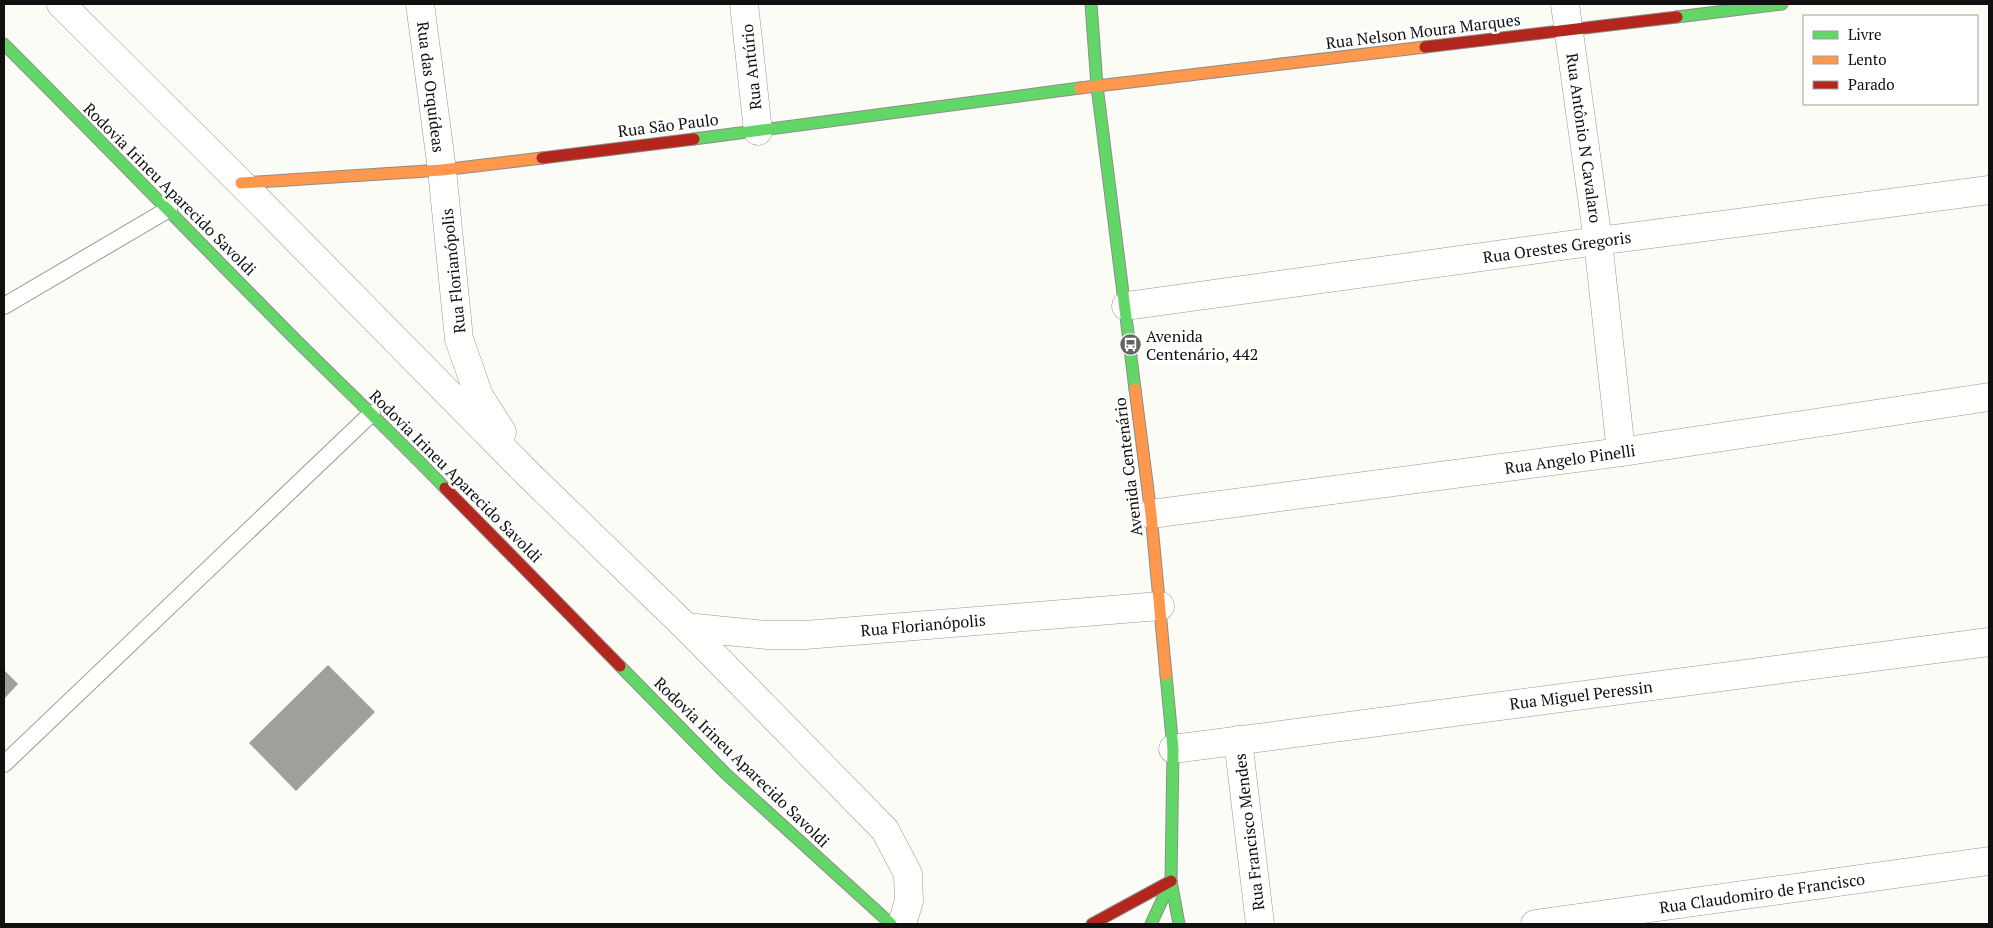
<svg xmlns="http://www.w3.org/2000/svg" width="1993" height="928" font-family="'PT Serif',serif">
<rect width="100%" height="100%" fill="#fcfcf6"/>
<g fill="#a09f9b">
<polygon points="328,665 375,712 296,791 249,743"/>
<polygon points="4,670 18,684 4,699"/>
</g>
<g fill="none" stroke-linecap="round" stroke-linejoin="round">
<defs>
<g id="lane">
<polyline points="4,306 169,209"/>
<polyline points="4,764 372,413"/>
</g>
<g id="street">
<polyline points="61,4 241,183 529,475 686,627 885,830 908,874 909,901 902,924"/>
<polyline points="420,4 442,170 459,339 479,396 502,432"/>
<polyline points="744,4 758,131"/>
<polyline points="1565,4 1598,241 1621,452"/>
<polyline points="1126,306 1598,241 1989,190"/>
<polyline points="1151,514 1621,452 1989,397"/>
<polyline points="686,627 767,635 805,635 1160,606"/>
<polyline points="1238,740 1260,924"/>
<polyline points="1173,749 1989,642"/>
<polyline points="1535,924 1989,861"/>
</g>
<g id="fast">
<polyline points="1091,4 1097,86 1135,389"/>
<polyline points="1677,17 1782,4"/>
<path d="M4 44C100 140 194 237 289 333 341 385 394 435 445 488"/>
<polyline points="694,139 1080,88"/>
<polyline points="620,666 725,773 891,924"/>
<polyline points="1171,881 1179,924"/>
<polyline points="1151,924 1171,881 1173,749 1166,675"/>
</g>
<g id="slow">
<polyline points="1080,88 1425,47"/>
<polyline points="241,183 442,170 542,158"/>
<polyline points="1135,389 1151,514 1166,675"/>
</g>
<g id="jam">
<polyline points="1425,47 1677,17"/>
<polyline points="542,158 694,139"/>
<polyline points="445,488 620,666"/>
<polyline points="1092,924 1171,881"/>
</g>
</defs>
<use href="#lane" stroke="#969694" stroke-width="18"/>
<use href="#street" stroke="#969694" stroke-width="29"/>
<use href="#fast" stroke="#8d8d8a" stroke-width="13"/>
<use href="#slow" stroke="#8d8d8a" stroke-width="13"/>
<use href="#jam" stroke="#8d8d8a" stroke-width="13"/>
<use href="#lane" stroke="#fffffe" stroke-width="16"/>
<use href="#street" stroke="#fffffe" stroke-width="28"/>
<use href="#fast" stroke="#63d668" stroke-width="11"/>
<use href="#slow" stroke="#ff974d" stroke-width="11"/>
<use href="#jam" stroke="#b3261e" stroke-width="11"/>
</g>
<defs>
<symbol id="bus-disc" viewBox="-11 -11 22 22"><circle r="9.5" fill="#636360" stroke="#fff"/><path d="M-5-6H5V4H4V6H2V4H-2V6H-4V4H-5ZM-3.5-4V0h7V-4ZM-3.5 1.2v1.5H-2V1.2ZM2 1.2v1.5H3.5V1.2Z" fill="#fff"/></symbol>
</defs>
<g fill-rule="evenodd">
<use href="#bus-disc" x="1118" y="332" width="25" height="25"/>
</g>
<g text-anchor="middle" dominant-baseline="central" stroke-width="5" stroke-linejoin="round" paint-order="stroke">
<g font-size="16" fill="#101010" stroke="#fff">
<text transform="translate(1423 31) rotate(-7)">Rua Nelson Moura Marques</text>
<text transform="translate(751 67) rotate(-96)">Rua Antúrio</text>
<text transform="translate(431 87) rotate(83)">Rua das Orquídeas</text>
<text transform="translate(668 125) rotate(-7)">Rua São Paulo</text>
<text transform="translate(1584 138) rotate(82)">Rua Antônio N Cavalaro</text>
<text transform="translate(170 189) rotate(45)">Rodovia Irineu Aparecido Savoldi</text>
<text transform="translate(1557 247) rotate(-8)">Rua Orestes Gregoris</text>
<text transform="translate(453 271) rotate(-96)">Rua Florianópolis</text>
<text transform="translate(1570 459) rotate(-8)">Rua Angelo Pinelli</text>
<text transform="translate(1128 467) rotate(-97)">Avenida Centenário</text>
<text transform="translate(456 476) rotate(45)">Rodovia Irineu Aparecido Savoldi</text>
<text transform="translate(923 625) rotate(-5)">Rua Florianópolis</text>
<text transform="translate(1581 695) rotate(-7)">Rua Miguel Peressin</text>
<text transform="translate(742 762) rotate(44)">Rodovia Irineu Aparecido Savoldi</text>
<text transform="translate(1249 832) rotate(-97)">Rua Francisco Mendes</text>
<text transform="translate(1762 893) rotate(-8)">Rua Claudomiro de Francisco</text>
</g>
<g font-size="16" fill="#101010" stroke="#fff" text-anchor="start">
<text x="1146" y="336">Avenida<tspan x="1146" dy="18">Centenário, 442</tspan></text>
</g>
</g>
<rect width="1993" height="928" fill="none" stroke="#101010" stroke-width="10"/>
<rect x="1803" y="15" width="175" height="90" fill="#ffffff" stroke="#9f9f9f"/>
<rect x="1813" y="31" width="25" height="8" fill="#63d668" stroke="#9f9f9f"/>
<text x="1848" y="40" font-size="15" fill="#101010">Livre</text>
<rect x="1813" y="56" width="25" height="8" fill="#ff974d" stroke="#9f9f9f"/>
<text x="1848" y="65" font-size="15" fill="#101010">Lento</text>
<rect x="1813" y="81" width="25" height="8" fill="#b3261e" stroke="#9f9f9f"/>
<text x="1848" y="90" font-size="15" fill="#101010">Parado</text>
</svg>
